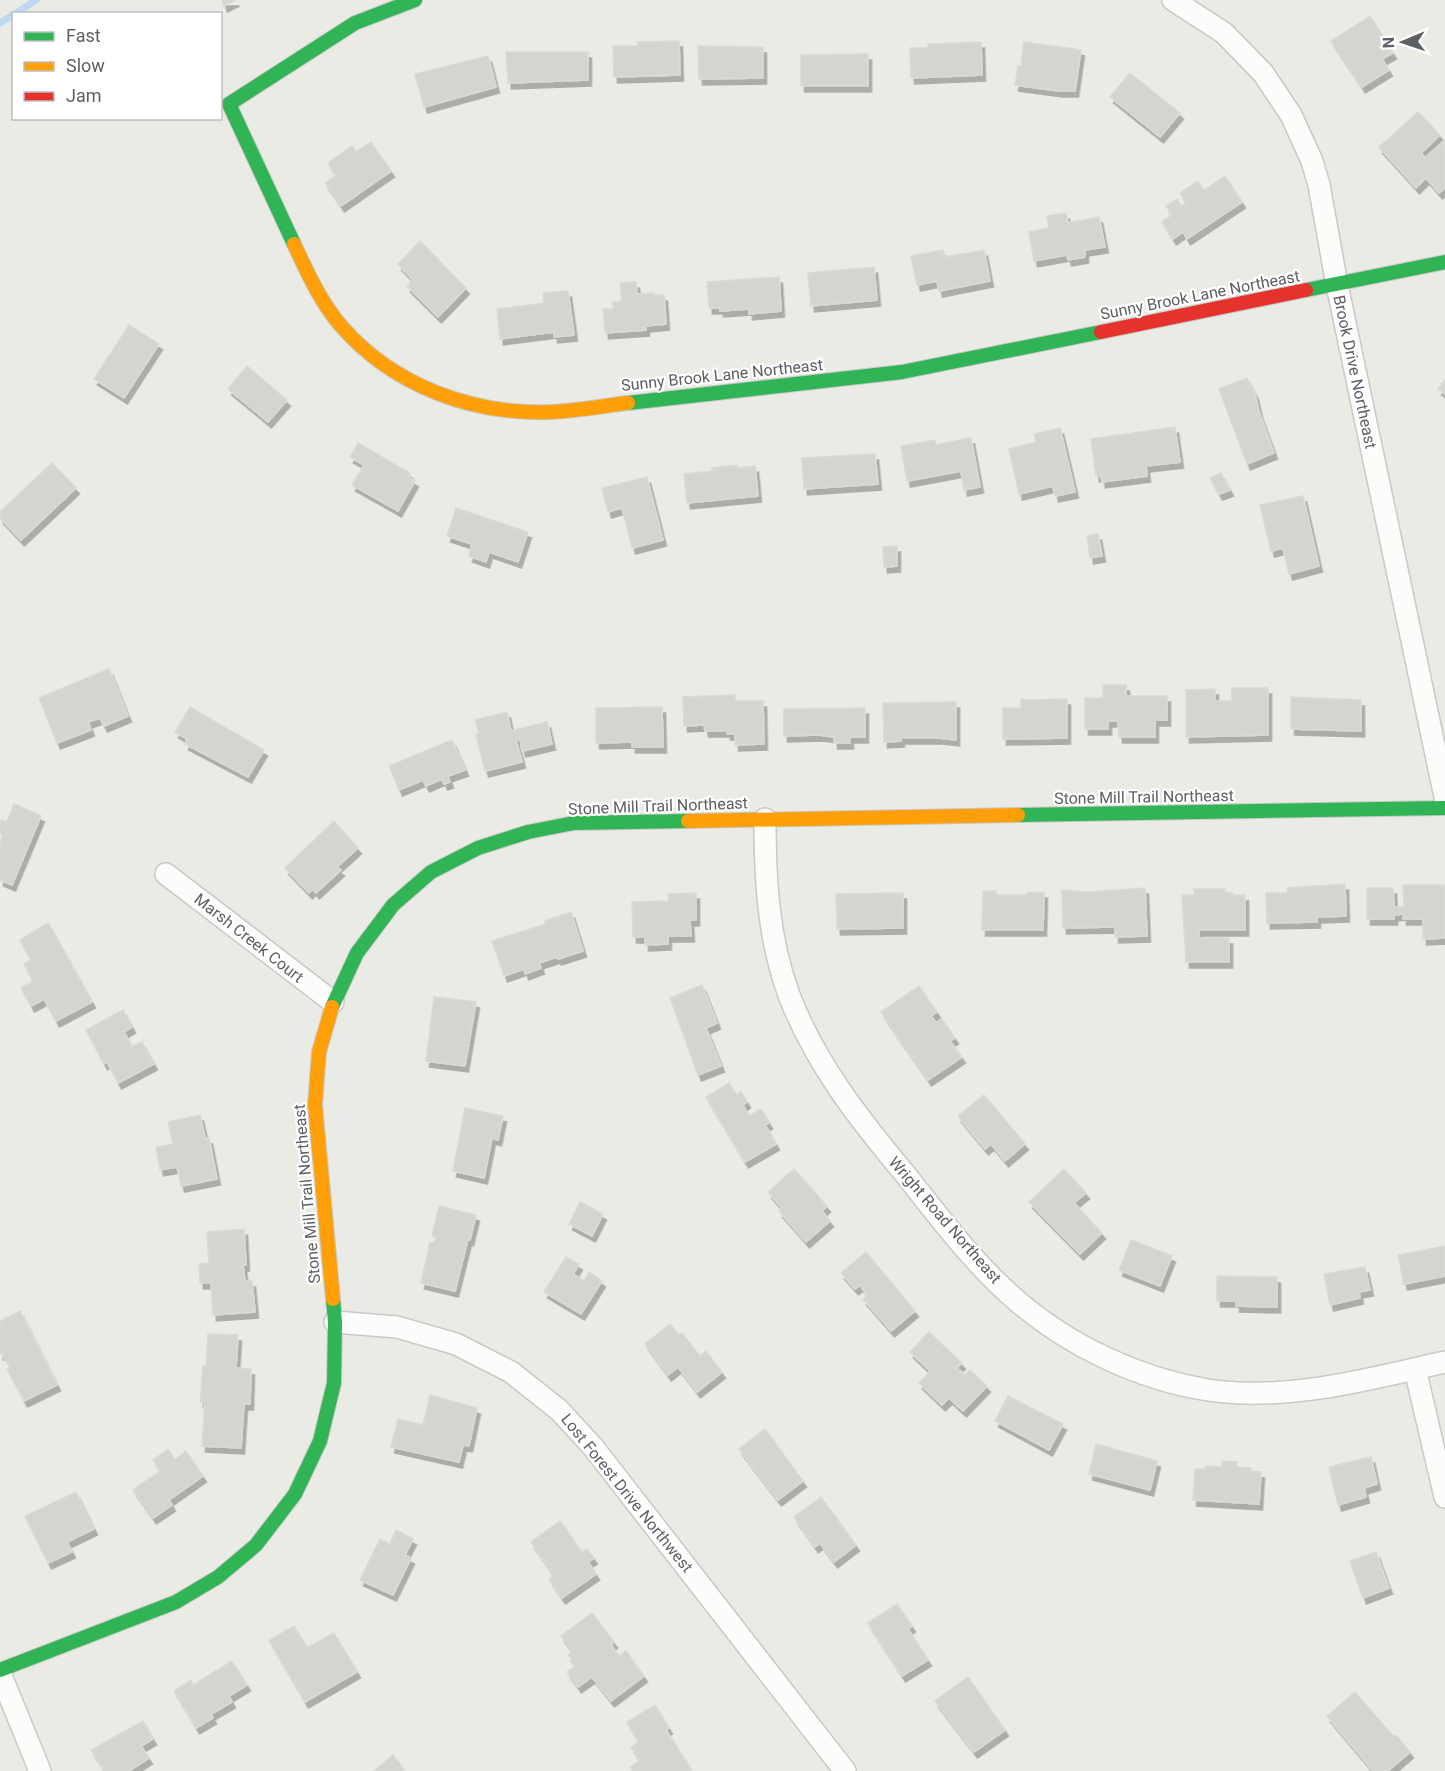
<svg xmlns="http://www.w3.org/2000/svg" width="1445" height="1771" font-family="Roboto,sans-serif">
<defs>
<filter id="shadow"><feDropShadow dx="3.5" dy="6" stdDeviation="0" flood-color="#0004"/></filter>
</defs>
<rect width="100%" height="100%" fill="#ebebe6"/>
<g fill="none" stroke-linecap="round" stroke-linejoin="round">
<g stroke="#bed8f1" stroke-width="7">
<polyline points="15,14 36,0"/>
<polyline points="0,23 14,14"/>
</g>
</g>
<g fill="#d5d4d1" stroke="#dad9d6" stroke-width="1.5" filter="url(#shadow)">
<polygon points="222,0 236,0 224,6"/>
<polygon points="1370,16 1393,53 1382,59 1389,70 1362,87 1331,41"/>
<polygon points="679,41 680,75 614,77 613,46 638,46 638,42"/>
<polygon points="981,42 982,75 911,78 910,48 928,48 928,44"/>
<polygon points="1024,42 1081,50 1075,91 1059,91 1015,85 1018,66 1021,66"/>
<polygon points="698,46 763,47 763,78 699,79"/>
<polygon points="506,52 588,52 588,80 508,83"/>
<polygon points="868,54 868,86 801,86 801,55"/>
<polygon points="488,56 496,87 424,107 415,74"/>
<polygon points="1130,73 1180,113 1160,137 1110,97"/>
<polygon points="1418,112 1440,135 1421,153 1425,158 1445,140 1445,188 1439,193 1426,178 1416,188 1379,147"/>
<polygon points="371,142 391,171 341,206 325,183 336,175 328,163 352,146 356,152"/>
<polygon points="1225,176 1242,202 1187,239 1183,232 1173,239 1162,222 1172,215 1166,206 1177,199 1182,206 1187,203 1180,193 1198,181 1204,190"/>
<polygon points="1066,213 1068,223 1099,217 1105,247 1085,250 1085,257 1068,260 1067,255 1034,261 1029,232 1049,228 1047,216"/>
<polygon points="420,241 466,288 438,317 407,286 413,280 398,264"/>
<polygon points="943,250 945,257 984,250 990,281 939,291 937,281 917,285 911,256"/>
<polygon points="874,267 877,300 811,306 808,273"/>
<polygon points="779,277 781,311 749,314 749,309 720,311 720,308 709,308 707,282"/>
<polygon points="636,282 637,294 653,293 653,295 664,295 666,324 646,326 646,330 605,333 603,309 613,309 613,302 622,301 620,283"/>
<polygon points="568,291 574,335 554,337 554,332 500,339 497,309 544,303 543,293"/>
<polygon points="129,325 159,344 124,398 94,379"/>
<polygon points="247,366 287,400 268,422 228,389"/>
<polygon points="1247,378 1255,394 1259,412 1274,453 1247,464 1219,389"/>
<polygon points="1445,380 1445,394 1438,389"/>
<polygon points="1175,427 1180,462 1146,466 1147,476 1102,482 1101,476 1096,476 1091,439"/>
<polygon points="1060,428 1075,492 1055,496 1053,486 1019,494 1009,449 1036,442 1034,434"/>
<polygon points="971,438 980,487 964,490 961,471 907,481 901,446 935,440 936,445"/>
<polygon points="358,443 410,473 408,477 415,481 398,511 352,485 364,465 350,457"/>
<polygon points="875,454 878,484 804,489 802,458"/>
<polygon points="52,463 76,488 21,540 0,518 0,512"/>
<polygon points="737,465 737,468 755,466 758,496 687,503 684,474 712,471 712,468"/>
<polygon points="1221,473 1230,490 1219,494 1210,478"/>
<polygon points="647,477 663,540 632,548 622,508 608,512 602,488"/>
<polygon points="1303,496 1319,566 1289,574 1283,548 1271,551 1260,505"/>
<polygon points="456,508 528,532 518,562 489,552 486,562 469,556 472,544 447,536"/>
<polygon points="1098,534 1102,556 1090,558 1087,536"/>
<polygon points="897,546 897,566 884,567 883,547"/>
<polygon points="109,669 128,716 104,726 100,718 88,722 91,730 57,743 39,698"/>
<polygon points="1103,685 1126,685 1126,696 1167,696 1167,720 1155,720 1155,737 1119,737 1118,721 1108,721 1108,729 1085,729 1085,698 1103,698"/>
<polygon points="1232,688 1268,688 1268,735 1186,737 1186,690 1215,689 1215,701 1232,701"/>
<polygon points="735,695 735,701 763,701 764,744 735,745 735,734 727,734 727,731 705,731 704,725 684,726 683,697"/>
<polygon points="1291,697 1361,700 1361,731 1291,729"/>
<polygon points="1067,699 1067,738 1003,739 1003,708 1021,708 1021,700"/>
<polygon points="956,702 956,740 938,738 901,738 901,741 884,742 883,703"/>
<polygon points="190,707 264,750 248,777 185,744 187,739 175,732"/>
<polygon points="662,707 663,747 632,747 632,742 596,743 596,708"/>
<polygon points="865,708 865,737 850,737 850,743 834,743 834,737 819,735 784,736 784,709"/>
<polygon points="507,712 511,731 547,722 552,744 522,751 520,739 516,740 522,762 485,771 476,734 479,733 475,720"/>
<polygon points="452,740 465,770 448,776 450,782 444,784 442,779 426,786 423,780 399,790 389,766"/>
<polygon points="14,804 41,816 12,885 0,880 0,842 3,835 0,834 0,823 1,820 7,822"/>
<polygon points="334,821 358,848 337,867 341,870 316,893 313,889 309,893 285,868"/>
<polygon points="1345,884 1346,916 1317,917 1317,922 1267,923 1266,893 1287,893 1287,888"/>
<polygon points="1403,885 1445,885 1445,938 1423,939 1423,919 1403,919 1403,914 1394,915 1394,919 1367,919 1367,888 1393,888 1394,907 1404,907"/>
<polygon points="1145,888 1147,936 1115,937 1115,927 1063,928 1062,890 1087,892"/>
<polygon points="1194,889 1225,889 1225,892 1233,893 1232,895 1245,895 1245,930 1199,930 1199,938 1229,938 1229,962 1186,962 1182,895 1195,895"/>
<polygon points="983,891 996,891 996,895 1027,895 1027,893 1044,892 1043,930 982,930"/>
<polygon points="696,893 696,920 690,920 691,936 668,936 668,944 645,945 645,937 633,937 632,902 669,901 668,894"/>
<polygon points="903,893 903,928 837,929 836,894"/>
<polygon points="571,912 583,951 558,959 557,957 539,963 541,968 525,974 524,969 504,976 492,941 546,924 545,921"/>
<polygon points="48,923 92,1002 56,1021 44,999 31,1006 21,988 33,981 24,964 31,960 20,940"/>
<polygon points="702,985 717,1023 706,1028 721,1066 698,1075 670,998"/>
<polygon points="919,986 937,1012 931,1016 936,1023 942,1019 955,1038 950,1041 962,1057 928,1080 881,1012"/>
<polygon points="434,997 476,1002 465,1066 426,1061"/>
<polygon points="123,1010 132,1027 124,1032 132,1047 142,1042 154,1064 118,1083 107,1062 104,1064 86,1030"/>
<polygon points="729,1083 736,1095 741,1092 747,1102 743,1105 749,1116 761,1109 769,1123 765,1125 776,1144 745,1162 706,1097"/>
<polygon points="984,1095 1025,1144 1005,1161 991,1144 985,1149 958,1116"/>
<polygon points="465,1108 503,1116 498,1140 492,1138 484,1178 453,1171"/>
<polygon points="200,1115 205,1138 209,1138 217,1179 181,1186 177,1167 160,1170 156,1147 173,1144 168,1122"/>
<polygon points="794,1169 827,1206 822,1211 830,1221 806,1242 779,1211 782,1208 768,1192"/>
<polygon points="1064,1169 1086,1193 1074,1203 1102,1233 1080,1254 1029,1202"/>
<polygon points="580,1202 603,1214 592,1236 569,1224"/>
<polygon points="439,1206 476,1215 470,1240 468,1239 455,1291 421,1283 430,1242 434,1243 436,1237 432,1236"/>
<polygon points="244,1229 246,1265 243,1265 245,1281 252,1281 255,1312 213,1315 211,1283 200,1283 199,1264 209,1263 207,1232"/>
<polygon points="1131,1240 1172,1256 1160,1286 1119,1270"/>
<polygon points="1445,1246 1445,1276 1404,1284 1398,1255"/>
<polygon points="866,1252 915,1311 891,1331 863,1299 867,1295 860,1285 855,1289 841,1273"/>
<polygon points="566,1257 579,1264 573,1274 584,1281 589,1272 602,1281 581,1314 544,1292"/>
<polygon points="1365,1267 1370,1290 1359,1292 1360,1298 1330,1305 1324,1274"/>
<polygon points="1217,1276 1277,1277 1277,1307 1236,1306 1236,1301 1217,1301"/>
<polygon points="20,1311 57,1385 24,1401 7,1369 10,1368 2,1353 0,1354 0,1321"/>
<polygon points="670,1324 679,1335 682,1333 700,1356 706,1351 722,1372 697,1392 678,1367 668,1375 645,1344"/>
<polygon points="929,1332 962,1363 957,1368 965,1375 970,1370 987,1386 963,1411 949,1398 942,1405 919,1383 930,1371 910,1352"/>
<polygon points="208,1334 238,1335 236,1368 251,1369 250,1404 244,1404 241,1448 202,1446 205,1402 200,1402 203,1366 206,1366"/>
<polygon points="430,1395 477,1408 469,1446 463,1445 459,1462 391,1447 398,1419 423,1425"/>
<polygon points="1008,1396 1063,1424 1049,1450 995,1421"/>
<polygon points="765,1429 803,1481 778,1500 739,1449"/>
<polygon points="1096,1444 1157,1461 1150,1490 1089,1474"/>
<polygon points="168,1449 175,1460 186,1451 203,1476 169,1500 172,1505 153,1518 133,1490 160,1471 153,1460"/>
<polygon points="1371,1457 1377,1484 1364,1488 1366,1497 1338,1505 1329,1467"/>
<polygon points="1222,1461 1237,1462 1237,1467 1251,1468 1251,1471 1261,1472 1259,1504 1193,1500 1195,1469 1206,1469 1206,1466 1222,1467"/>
<polygon points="76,1492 94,1529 67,1542 72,1552 48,1563 25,1516"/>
<polygon points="821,1497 856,1545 834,1562 820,1543 815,1547 794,1517"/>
<polygon points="560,1521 582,1552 587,1549 594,1558 588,1562 596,1574 562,1598 549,1579 554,1576 531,1542"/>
<polygon points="396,1530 413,1539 405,1555 411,1558 393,1595 360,1580 380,1539 390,1544"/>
<polygon points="1376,1552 1389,1588 1363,1598 1350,1561"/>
<polygon points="897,1604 912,1626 908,1629 928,1660 902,1676 868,1623"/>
<polygon points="592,1613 614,1642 611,1645 619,1656 626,1651 644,1676 611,1701 592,1677 578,1687 567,1672 576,1665 568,1655 573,1652 561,1636"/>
<polygon points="294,1626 307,1648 334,1633 357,1672 305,1702 269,1640"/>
<polygon points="232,1661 247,1685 229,1696 232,1702 211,1714 213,1718 196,1728 174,1691 191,1680 193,1685"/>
<polygon points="968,1677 1005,1730 974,1752 935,1701"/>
<polygon points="1355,1692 1394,1737 1396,1735 1410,1752 1388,1771 1373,1771 1327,1716"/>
<polygon points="655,1705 669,1728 666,1730 692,1771 633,1771 630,1767 640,1761 631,1747 639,1742 627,1722"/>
<polygon points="143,1721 153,1739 141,1746 149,1758 129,1771 105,1771 91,1750"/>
<polygon points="393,1755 405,1771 374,1771"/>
</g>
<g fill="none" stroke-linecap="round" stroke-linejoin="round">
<defs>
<g id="street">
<polyline points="1173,0 1224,33 1263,73 1291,115 1312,161 1319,185 1337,285 1445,797"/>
<path d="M765 819C765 879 768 938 789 995 815 1063 859 1119 905 1174 940 1218 974 1264 1016 1300 1069 1346 1139 1379 1208 1390 1288 1402 1368 1379 1445 1362"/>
<polyline points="166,874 333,1002"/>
<polyline points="335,1322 397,1327 456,1344 511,1372 559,1410 593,1447 845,1771"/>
<polyline points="1415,1369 1445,1497"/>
<polyline points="0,1673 40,1771"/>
</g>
<g id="fast">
<polyline points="294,244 229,104 355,23 415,0"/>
<polyline points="1306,290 1445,262"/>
<polyline points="628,403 902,372 1101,332"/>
<polyline points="1018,815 1445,808"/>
<polyline points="332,1007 357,953 393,905 431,872 478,848 528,832 574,823 688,821"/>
<polyline points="0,1670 176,1602 218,1577 256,1545 295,1494 320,1441 334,1383 335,1322 333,1299"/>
</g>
<g id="slow">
<path d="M294 244C307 272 321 303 342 327 394 386 473 415 550 412 576 411 602 406 628 403"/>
<polyline points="688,821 1018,815"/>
<polyline points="332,1007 319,1052 315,1105 333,1299"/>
</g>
<polyline id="jam" points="1101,332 1306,290"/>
</defs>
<use href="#street" stroke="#c8c9c8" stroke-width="24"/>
<use href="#fast" stroke="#c8c9c8" stroke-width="16"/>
<use href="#slow" stroke="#c8c9c8" stroke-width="16"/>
<use href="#jam" stroke="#c8c9c8" stroke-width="16"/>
<use href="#street" stroke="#fcfcfb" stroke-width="21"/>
<use href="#fast" stroke="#30b455" stroke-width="14"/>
<use href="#slow" stroke="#ff9f0a" stroke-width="14"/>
<use href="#jam" stroke="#e5322d" stroke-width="14"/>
</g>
<g text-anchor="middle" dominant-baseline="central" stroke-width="4.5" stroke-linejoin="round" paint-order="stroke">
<g font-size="16" fill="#5c5f63" stroke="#fff">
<text transform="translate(1200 295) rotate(-11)">Sunny Brook Lane Northeast</text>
<text transform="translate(1355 372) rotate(78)">Brook Drive Northeast</text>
<text transform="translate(722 375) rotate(-6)">Sunny Brook Lane Northeast</text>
<text transform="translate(1144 797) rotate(-1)">Stone Mill Trail Northeast</text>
<text transform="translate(658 806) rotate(-2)">Stone Mill Trail Northeast</text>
<text transform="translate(249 938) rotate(38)">Marsh Creek Court</text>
<text transform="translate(307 1194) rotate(-95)">Stone Mill Trail Northeast</text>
<text transform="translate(945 1220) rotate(49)">Wright Road Northeast</text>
<text transform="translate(627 1493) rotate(51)">Lost Forest Drive Northwest</text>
</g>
</g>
<rect x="12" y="12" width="210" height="108" fill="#ffffff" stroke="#bebfc1" stroke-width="1.5"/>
<rect x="24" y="32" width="30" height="9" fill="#30b455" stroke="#bebfc1" stroke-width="1.5"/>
<text x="66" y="42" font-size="18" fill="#5c5f63">Fast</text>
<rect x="24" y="62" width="30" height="9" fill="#ff9f0a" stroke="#bebfc1" stroke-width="1.5"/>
<text x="66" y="72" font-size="18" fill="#5c5f63">Slow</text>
<rect x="24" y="92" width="30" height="9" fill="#e5322d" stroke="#bebfc1" stroke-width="1.5"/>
<text x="66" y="102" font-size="18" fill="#5c5f63">Jam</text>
<g transform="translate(1403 42) rotate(268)" stroke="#ffffff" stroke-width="4.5" paint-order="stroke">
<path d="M0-4.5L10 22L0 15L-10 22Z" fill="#5c5f63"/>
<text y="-9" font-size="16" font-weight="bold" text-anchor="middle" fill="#5c5f63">N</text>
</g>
</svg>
